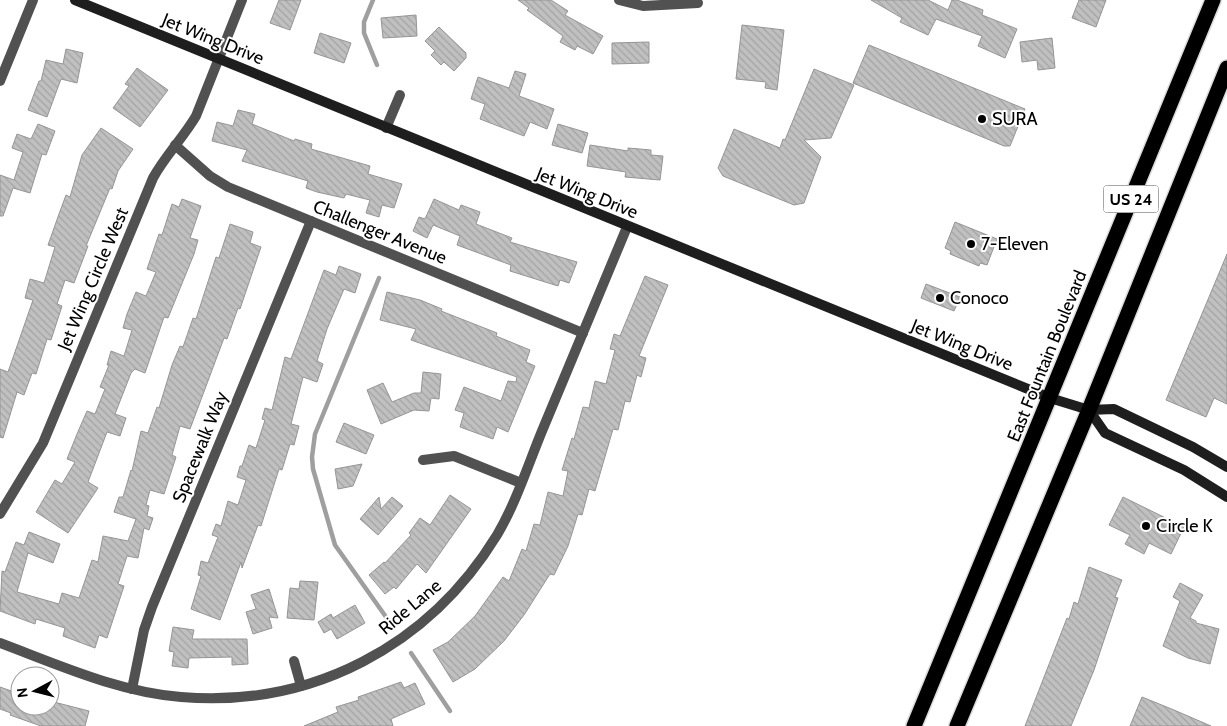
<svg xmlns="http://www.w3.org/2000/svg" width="1227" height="726" font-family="Cabin,sans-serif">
<defs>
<pattern id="building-back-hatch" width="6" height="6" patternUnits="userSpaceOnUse" patternTransform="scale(1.25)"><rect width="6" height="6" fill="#c0c0c0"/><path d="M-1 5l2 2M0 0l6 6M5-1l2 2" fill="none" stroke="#a3a3a3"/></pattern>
</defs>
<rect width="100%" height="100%" fill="#fff"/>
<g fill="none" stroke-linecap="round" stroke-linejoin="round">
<g stroke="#9f9f9f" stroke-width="4.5">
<polyline points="373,0 364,22 364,33 377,65"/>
<polyline points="379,278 315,434 312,457 313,469 335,545 391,624"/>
<polyline points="411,653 450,711"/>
</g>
</g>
<g fill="url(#building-back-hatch)" stroke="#959595">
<polygon points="279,0 301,0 290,30 270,23"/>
<polygon points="518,0 551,0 568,11 565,15 603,36 593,54 577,46 575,50 560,42 563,36 527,10 529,8"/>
<polygon points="871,0 928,0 948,10 952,0 957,0 983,10 982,15 1017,29 1005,58 978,46 982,36 936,19 928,35 900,22 902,18"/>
<polygon points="1079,0 1106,0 1096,27 1072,18"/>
<polygon points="416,15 417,36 383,38 381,18"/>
<polygon points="742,25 784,30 777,90 765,88 766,82 736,79"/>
<polygon points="439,27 466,53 466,58 454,71 444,62 441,65 431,55 435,51 425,41"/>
<polygon points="320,33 351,43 344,63 314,53"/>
<polygon points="1052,38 1055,68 1038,70 1037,60 1022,62 1020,42"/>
<polygon points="649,42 649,63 612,64 612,43"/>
<polygon points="869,45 1025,109 1010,146 1004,146 853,83"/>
<polygon points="66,49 83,53 77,83 61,79 47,117 28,110 39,81 41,81 46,60 63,64"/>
<polygon points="137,68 168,90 140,127 113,108 129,86 125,84"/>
<polygon points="814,69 854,85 831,138 804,140 821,157 804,203 794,205 723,176 718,168 734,129 780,148 783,139 785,140"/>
<polygon points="515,71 526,74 519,96 554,109 547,129 530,122 524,136 480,119 485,104 471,99 478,77 509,88"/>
<polygon points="238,110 255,114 252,124 294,141 295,139 312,144 311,149 370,166 368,174 402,184 394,208 382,205 379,217 366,213 370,200 346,194 344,198 317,192 306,188 308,181 242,161 247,150 212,141 217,122 233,126"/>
<polygon points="38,124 55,131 46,155 42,154 30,193 13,188 3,216 0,216 0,175 14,180 23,152 12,148 17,134 31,139"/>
<polygon points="558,124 588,133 582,153 552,145"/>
<polygon points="101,128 133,149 118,171 112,189 110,188 86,246 88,246 74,283 65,280 57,304 62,306 51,340 47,339 36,374 32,373 24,395 17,392 3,438 0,437 0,369 8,372 33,300 25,298 30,279 44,283 55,247 48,245 59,214 66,195 70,197 82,155"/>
<polygon points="590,145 628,151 628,148 651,150 651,155 663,156 660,180 625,177 626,172 587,166"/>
<polygon points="182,199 201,206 190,238 198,240 194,254 168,318 164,317 145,373 135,369 131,373 115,414 126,418 120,436 107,432 88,482 98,488 68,533 36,512 55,480 62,484 75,462 67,459 77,434 87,411 95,414 105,389 100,387 109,365 107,365 111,351 124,356 132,330 123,328 127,314 136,292 146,296 156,272 147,269 159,234 162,235 172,204 179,207"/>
<polygon points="434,199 459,210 461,205 480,212 476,224 512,238 510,242 577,262 569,283 560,280 558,286 510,271 511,265 457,245 460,236 433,225 427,238 413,231 419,217 425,219"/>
<polygon points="955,222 997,239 987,265 980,263 979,266 950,254 951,251 945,248"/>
<polygon points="230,224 253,232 250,243 261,247 240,309 238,308 227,339 224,338 190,429 180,426 172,455 176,457 164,494 150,490 146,505 149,506 147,516 153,518 149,530 144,528 138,558 127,556 118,584 124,586 107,638 99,635 95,648 63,636 65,628 36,619 35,624 0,611 2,571 5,572 16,542 24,545 29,532 60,544 53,563 28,553 17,592 59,604 62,593 79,598 92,560 98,562 103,536 128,541 136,519 114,512 119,497 123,497 131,470 132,471 141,431 148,433 157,407 159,408 172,365 180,346 183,347 193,318 196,319 216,257 219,258"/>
<polygon points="1227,254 1227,404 1214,398 1206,417 1166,400"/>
<polygon points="339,266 361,274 355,293 344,289 327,329 317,361 323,364 317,382 303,377 291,424 299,426 294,445 290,444 282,470 279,469 261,526 258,525 242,568 241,562 220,620 191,609 201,576 198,575 201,561 208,563 218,537 212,535 216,524 221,526 228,501 238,505 246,480 237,477 240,466 242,466 249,445 256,448 265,420 262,419 265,408 272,410 285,357 291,359 324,270 336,275"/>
<polygon points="645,276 668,285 639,356 646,358 641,377 637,375 630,402 625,401 618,430 613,429 595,491 589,489 582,515 578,514 568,546 554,575 550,574 524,615 504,641 475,669 453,682 433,650 448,642 475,616 503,577 509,581 522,549 526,551 534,524 540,525 548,492 563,496 568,471 562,470 572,438 574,439 583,407 589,408 595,381 606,384 615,350 610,349 614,334 620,336"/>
<polygon points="926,284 960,297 954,311 921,298"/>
<polygon points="387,292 420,300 442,309 441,311 497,333 496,336 530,350 526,362 535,366 508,432 497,427 493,439 460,427 464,413 455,410 464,387 501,401 508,381 516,382 517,377 411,340 416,329 380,320"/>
<polygon points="423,372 441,374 439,399 431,398 429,411 414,410 381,424 367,390 383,383 392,402 414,393 421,393"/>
<polygon points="344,423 374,435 366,454 336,442"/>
<polygon points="362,464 353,486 338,489 335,469"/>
<polygon points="450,495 471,509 426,573 417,564 396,589 394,587 385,594 369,575 384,562 385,563 411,535 409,533 420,518 430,525"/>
<polygon points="379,497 381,509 392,497 403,506 378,535 360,519"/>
<polygon points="1123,497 1184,527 1171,554 1149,543 1144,554 1125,544 1130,535 1109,525"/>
<polygon points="1089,567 1122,580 1115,597 1118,598 1094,670 1071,726 1025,726 1067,618 1069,619 1074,602 1078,604"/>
<polygon points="300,581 318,582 314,620 287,618 290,588 299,589"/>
<polygon points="1180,583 1203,595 1190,618 1196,621 1196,623 1219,629 1210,664 1188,658 1163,646 1180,601 1173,597"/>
<polygon points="269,589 278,618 269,617 272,628 253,634 246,612 256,609 251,595"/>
<polygon points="355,605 365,623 337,639 331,629 324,633 318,622 331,614 333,618"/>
<polygon points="173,627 194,630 192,639 247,639 248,664 232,665 232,657 189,658 188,668 172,666 174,652 169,651"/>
<polygon points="401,682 404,688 415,683 425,704 391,719 393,726 304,726 338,712 336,707 359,700 358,697"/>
<polygon points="0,687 20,694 20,706 50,706 50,701 89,711 85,726 41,726 10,715 11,713 0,709"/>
<polygon points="1142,697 1174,710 1211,726 1130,726"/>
</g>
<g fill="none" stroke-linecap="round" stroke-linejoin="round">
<defs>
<g id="highway">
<polyline points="914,726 1213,0"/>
<polyline points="957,726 1089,410 1227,68"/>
</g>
</defs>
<use href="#highway" stroke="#dbdbdb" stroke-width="18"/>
<g stroke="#515151" stroke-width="10">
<polyline points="619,0 643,6 698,3"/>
<polyline points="0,81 33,0"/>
<polyline points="386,128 400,95"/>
<polyline points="175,145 210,176 228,187 583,333"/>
<polyline points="423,460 454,456 521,483"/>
<path d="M0 514 43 443 153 178C165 156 183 138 196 116L242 0"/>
<path d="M0 643C59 665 118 692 181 697 312 708 429 646 497 535 516 503 528 465 542 431 570 363 598 295 627 227"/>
<polyline points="294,661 301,686"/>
<polyline points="132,689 144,630 152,607 311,221"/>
</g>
<g stroke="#1e1e1e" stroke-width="10">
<polyline points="75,0 1050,398 1089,410 1114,409 1193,447 1227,467"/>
<polyline points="1089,410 1105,433 1184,470 1227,497"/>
</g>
<use href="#highway" stroke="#000" stroke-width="15"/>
</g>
<g fill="#000" stroke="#fff" stroke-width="2">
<circle cx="982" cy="119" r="5"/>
<circle cx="971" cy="244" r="5"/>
<circle cx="940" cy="298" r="5"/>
<circle cx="1146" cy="526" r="5"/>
</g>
<g text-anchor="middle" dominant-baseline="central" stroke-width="4" stroke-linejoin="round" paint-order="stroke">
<rect fill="#fff" stroke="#4c4c4c" stroke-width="1" x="1103.5" y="185.5" width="55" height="27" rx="4"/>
<g font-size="16" font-weight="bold" fill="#000">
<text x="1131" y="199">US 24</text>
</g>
<g font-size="18" fill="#000" stroke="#fff">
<text transform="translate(213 39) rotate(22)">Jet Wing Drive</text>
<text transform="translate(587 193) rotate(22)">Jet Wing Drive</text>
<text transform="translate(380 232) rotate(22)">Challenger Avenue</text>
<text transform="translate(93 279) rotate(-67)">Jet Wing Circle West</text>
<text transform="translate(962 345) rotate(22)">Jet Wing Drive</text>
<text transform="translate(1047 356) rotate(-68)">East Fountain Boulevard</text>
<text transform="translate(200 447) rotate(-68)">Spacewalk Way</text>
<text transform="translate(410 607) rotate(-40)">Ride Lane</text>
</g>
<g font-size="18" fill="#000" stroke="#fff" text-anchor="start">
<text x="992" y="119">SURA</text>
<text x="981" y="244">7-Eleven</text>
<text x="950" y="298">Conoco</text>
<text x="1156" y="526">Circle K</text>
</g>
</g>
<g transform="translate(35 691) rotate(263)"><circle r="24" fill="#ffffff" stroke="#999999"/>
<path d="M0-4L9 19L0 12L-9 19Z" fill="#000000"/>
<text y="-8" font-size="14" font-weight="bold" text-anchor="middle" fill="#000000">N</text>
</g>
</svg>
